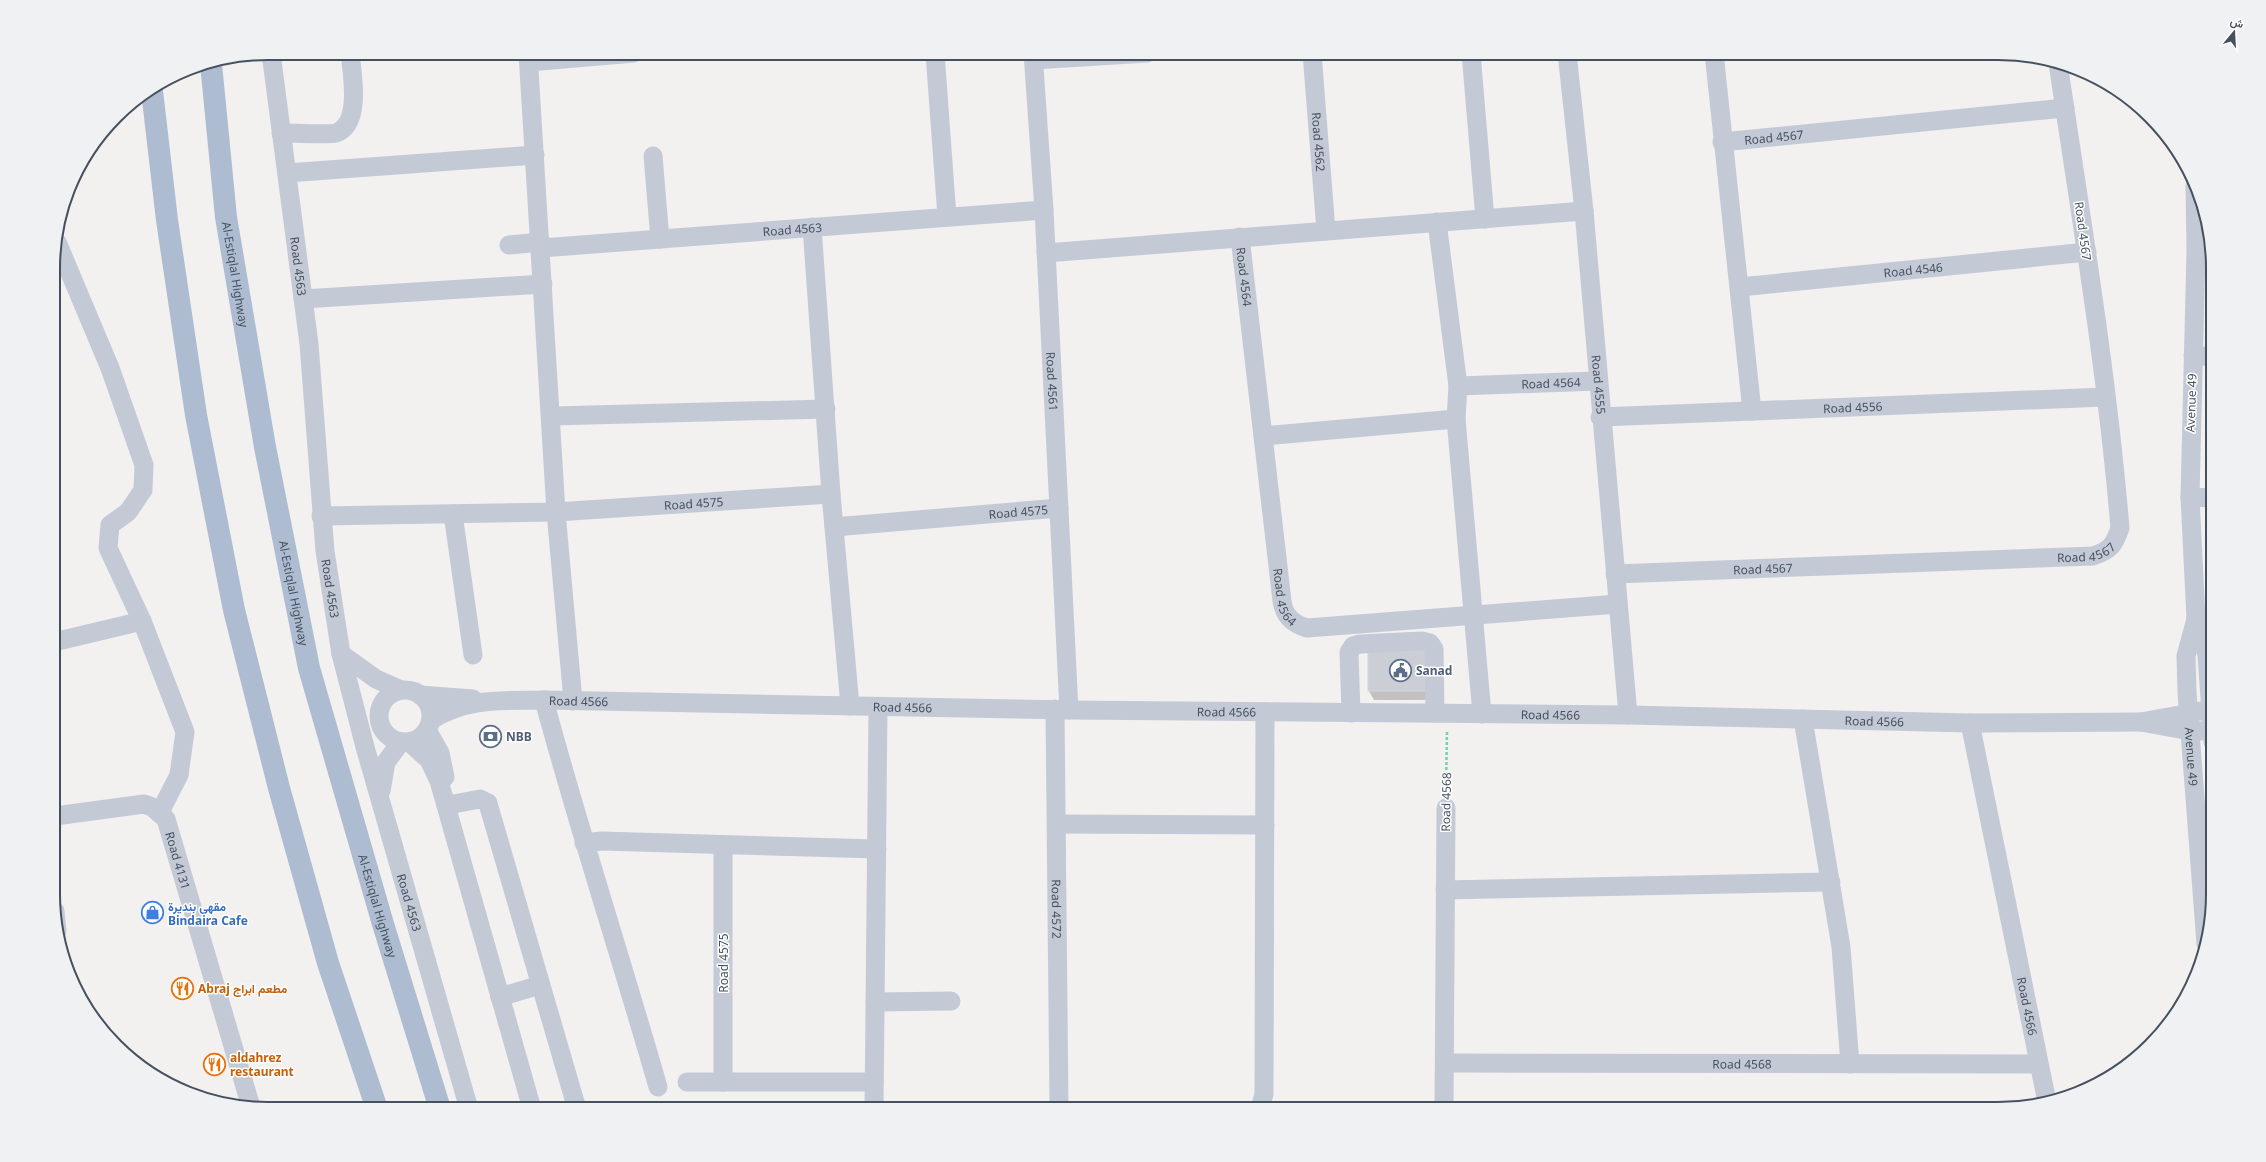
<svg xmlns="http://www.w3.org/2000/svg" width="2266" height="1162" font-family="'Noto Sans',Vazirmatn,sans-serif">
<rect width="100%" height="100%" fill="#f3f0f0"/>
<polygon fill="#0003" points="1431,651 1437,700 1374,700 1369,691"/>
<rect fill="#ccced6" stroke="#d4d5dc" x="1368" y="650" width="64" height="41"/>
<g fill="none" stroke-linecap="round" stroke-linejoin="round">
<polyline stroke="#71d4ae" stroke-width="2.5" stroke-dasharray="3 2" stroke-linecap="butt" points="1446,790 1447,731"/>
<g stroke="#c3cad6" stroke-width="19">
<path id="s1" d="M271 53 309 344 325 551 341 654 365 747 469 1109"/>
<polyline points="528,53 556,512 573,701"/>
<polyline points="935,53 947,217"/>
<path id="s2" d="M1033 53 1044 210 1069 710"/>
<path id="s3" d="M1312 53 1326 231"/>
<polyline points="1471,53 1485,219"/>
<path id="s4" d="M1567 53 1584 211 1628 715"/>
<polyline points="1714,53 1752,411"/>
<polyline points="1034,60 1147,53"/>
<polyline points="529,62 634,53"/>
<path d="M281 133C292 133 328 135 336 133 362 124 352 73 350 53"/>
<path id="s5" d="M1722 142 2065 108"/>
<polyline points="653,156 660,239"/>
<polyline points="287,173 535,155"/>
<polyline points="2195,186 2196,250 2190,497 2196,619 2207,655 2213,742"/>
<polyline points="1437,222 1458,386 1456,419 1482,714"/>
<polyline points="812,227 831,494 850,706"/>
<path id="s6" d="M1240 237 1282 601C1284 616 1293 624 1307 628L1618 604"/>
<polyline points="57,242 110,368 144,465 143,490 128,512 110,525 108,548 142,621 185,732 179,775 160,812"/>
<polyline points="509,245 541,242"/>
<path id="s7" d="M541 248 1044 210"/>
<polyline points="1046,253 1584,211"/>
<path id="s8" d="M1740 287 2087 252"/>
<polyline points="303,299 543,284"/>
<polyline points="2193,355 2212,357"/>
<path id="s9" d="M1458 386 1597 381"/>
<polyline points="552,416 826,409"/>
<path id="s10" d="M1600 417 2105 397"/>
<polyline points="1263,436 1456,419"/>
<polyline points="2190,497 2212,498"/>
<polyline points="453,514 473,655"/>
<path id="s11" d="M321 516 556 512 831 494"/>
<path id="s12" d="M834 527 1059 508"/>
<path id="s13" d="M1615 574 2093 556C2111 550 2114 545 2120 528 2107 372 2081 218 2058 63"/>
<path id="s14" d="M2196 619 2186 656 2187 692 2206 944"/>
<polyline points="54,642 142,621"/>
<polyline points="341,654 376,679 401,690"/>
<circle cx="405" cy="716" r="26"/>
<polyline points="420,695 473,699"/>
<path d="M544 700C579 830 621 958 658 1087"/>
<path id="s15" d="M1055 709 1059 1109"/>
<polyline points="1351,713 1349,652 1353,646 1360,644 1422,641 1430,643 1434,649 1435,713"/>
<polyline points="1803,719 1841,947 1850,1064"/>
<path id="s16" d="M431 720C469 697 502 701 544 700L1069 710 1628 715 1970 723 2141 722"/>
<path id="s17" d="M1970 723 2047 1102"/>
<polyline points="427,730 440,753 445,777"/>
<polyline points="2201,731 2190,731 2141,722 2201,711"/>
<polyline points="409,742 429,760 439,781 532,1109"/>
<polyline points="381,791 386,762 401,742"/>
<polyline points="448,805 480,799 488,803 489,807 577,1109"/>
<path id="s18" d="M55 816 144 804 152 807 166 819 251 1107"/>
<polyline points="1057,824 1265,825"/>
<polyline points="584,843 602,841 877,849"/>
<polyline points="723,845 723,1082"/>
<polyline points="1445,890 1831,882"/>
<polyline points="55,911 57,931"/>
<polyline points="500,997 540,985"/>
<polyline points="875,1002 951,1001"/>
<path id="s19" d="M1446 1063 2038 1064"/>
<polyline points="687,1082 874,1082"/>
<polyline points="874,1109 878,707"/>
<polyline points="1260,1109 1264,1094 1265,712"/>
<polyline points="1444,1109 1446,808"/>
</g>
<g stroke="#aebcd1" stroke-width="22">
<path id="s20" d="M211 64 226 217 265 447 309 668 383 924 440 1109"/>
<polyline points="152,91 167,220 196,415 234,610 279,788 328,963 377,1109"/>
</g>
</g>
<defs>
<symbol id="civic-ring" viewBox="-11 -11 22 22"><circle r="9.5" fill="#fff" stroke="#5c6f8a" stroke-width="1.5"/><path d="M-.6-6.5H3V-4.5H.6V-3L4-1V1h2V6H-6V1h2V-1L-.6-3ZM-1.2 2.5V6h2.4V2.5Z" fill="#5c6f8a"/></symbol>
<symbol id="bank-ring" viewBox="-11 -11 22 22"><circle r="9.5" fill="#fff" stroke="#5c6f8a" stroke-width="1.5"/><path d="M-6-4H6V4H-6ZM0-2.3a2.3 2.3 0 1 0 0 4.6a2.3 2.3 0 1 0 0-4.6Z" fill="#5c6f8a"/></symbol>
<symbol id="shop-ring" viewBox="-11 -11 22 22"><circle r="9.5" fill="#fff" stroke="#3f7fe0" stroke-width="1.5"/><path d="M-5-2.5h2.3a2.7 3.5 0 0 1 5.4 0H5L5.5 6h-11ZM-1.5-2.5h3a1.5 2.3 0 0 0-3 0Z" fill="#3f7fe0"/></symbol>
<symbol id="restaurant-ring" viewBox="-11 -11 22 22"><circle r="9.5" fill="#fff" stroke="#e8710a" stroke-width="1.5"/><path d="M-5-6h1v4h1v-4h1v4h1v-4h1v5L-1.5 .5V6h-2V.5L-5-1ZM5-6V6H3V1.5H1.5Q1.5-4 5-6Z" fill="#e8710a"/></symbol>
</defs>
<g fill-rule="evenodd">
<use href="#civic-ring" x="1388" y="658" width="25" height="25"/>
<use href="#bank-ring" x="478" y="724" width="25" height="25"/>
<use href="#shop-ring" x="140" y="900" width="25" height="25"/>
<use href="#restaurant-ring" x="170" y="976" width="25" height="25"/>
<use href="#restaurant-ring" x="202" y="1052" width="25" height="25"/>
</g>
<g text-anchor="middle" dominant-baseline="central" stroke-width="3" stroke-linejoin="round" paint-order="stroke">
<g font-size="12" fill="#46515f" stroke="#fff">
<text stroke="none"><textPath href="#s5" startOffset="52">Road 4567</textPath></text>
<text stroke="none"><textPath href="#s3" startOffset="89">Road 4562</textPath></text>
<text stroke="none"><textPath href="#s7" startOffset="252">Road 4563</textPath></text>
<text transform="translate(2083 231) rotate(82)">Road 4567</text>
<text stroke="none"><textPath href="#s1" startOffset="215">Road 4563</textPath></text>
<text stroke="none"><textPath href="#s8" startOffset="174">Road 4546</textPath></text>
<text stroke="none"><textPath href="#s20" startOffset="212">Al-Estiqlal Highway</textPath></text>
<text stroke="none"><textPath href="#s6" startOffset="40">Road 4564</textPath></text>
<text stroke="none"><textPath href="#s2" startOffset="329">Road 4561</textPath></text>
<text stroke="none"><textPath href="#s9" startOffset="93">Road 4564</textPath></text>
<text stroke="none"><textPath href="#s4" startOffset="333">Road 4555</textPath></text>
<text transform="translate(2191 403) rotate(-88)">Avenue 49</text>
<text stroke="none"><textPath href="#s10" startOffset="253">Road 4556</textPath></text>
<text stroke="none"><textPath href="#s11" startOffset="373">Road 4575</textPath></text>
<text stroke="none"><textPath href="#s12" startOffset="185">Road 4575</textPath></text>
<text stroke="none"><textPath href="#s13" startOffset="472">Road 4567</textPath></text>
<text stroke="none"><textPath href="#s13" startOffset="148">Road 4567</textPath></text>
<text stroke="none"><textPath href="#s1" startOffset="539">Road 4563</textPath></text>
<text stroke="none"><textPath href="#s20" startOffset="536">Al-Estiqlal Highway</textPath></text>
<text stroke="none"><textPath href="#s6" startOffset="363">Road 4564</textPath></text>
<text stroke="none"><textPath href="#s16" startOffset="151">Road 4566</textPath></text>
<text stroke="none"><textPath href="#s16" startOffset="475">Road 4566</textPath></text>
<text stroke="none"><textPath href="#s16" startOffset="799">Road 4566</textPath></text>
<text stroke="none"><textPath href="#s16" startOffset="1123">Road 4566</textPath></text>
<text stroke="none"><textPath href="#s16" startOffset="1447">Road 4566</textPath></text>
<text stroke="none"><textPath href="#s14" startOffset="139">Avenue 49</textPath></text>
<text transform="translate(1446 802) rotate(-89)">Road 4568</text>
<text stroke="none"><textPath href="#s18" startOffset="160">Road 4131</textPath></text>
<text stroke="none"><textPath href="#s1" startOffset="863">Road 4563</textPath></text>
<text stroke="none"><textPath href="#s20" startOffset="860">Al-Estiqlal Highway</textPath></text>
<text stroke="none"><textPath href="#s15" startOffset="200">Road 4572</textPath></text>
<text transform="translate(723 963) rotate(-90)">Road 4575</text>
<text stroke="none"><textPath href="#s17" startOffset="289">Road 4566</textPath></text>
<text stroke="none"><textPath href="#s19" startOffset="296">Road 4568</textPath></text>
</g>
<g font-size="12" font-weight="bold" fill="#4e5e75" stroke="#fff" text-anchor="start">
<text x="1416" y="670">Sanad</text>
<text x="506" y="736">NBB</text>
</g>
<g font-size="12" font-weight="bold" fill="#366cbe" stroke="#fff" text-anchor="start">
<text x="168" y="906">مقهى بنديرة<tspan x="168" dy="14">Bindaira Cafe</tspan></text>
</g>
<g font-size="12" font-weight="bold" fill="#c56008" stroke="#fff" text-anchor="start">
<text x="198" y="988">Abraj مطعم ابراج</text>
<text x="230" y="1057">aldahrez<tspan x="230" dy="14">restaurant</tspan></text>
</g>
</g>
<path d="M0 0H2266V1162H0ZM268 60H1998A208 208 0 0 1 2206 268V894A208 208 0 0 1 1998 1102H268A208 208 0 0 1 60 894V268A208 208 0 0 1 268 60Z" fill="#f0f1f2" fill-rule="evenodd"/>
<path fill="none" stroke="#46515f" stroke-width="2" d="M268 60H1998A208 208 0 0 1 2206 268V894A208 208 0 0 1 1998 1102H268A208 208 0 0 1 60 894V268A208 208 0 0 1 268 60Z"/>
<g transform="translate(2234 32) rotate(18)" stroke="#ffffff" stroke-width="3" paint-order="stroke">
<path d="M0-3L7 15L0 10L-7 15Z" fill="#46515f"/>
<text y="-6" font-size="11" font-weight="bold" text-anchor="middle" fill="#46515f">ش</text>
</g>
</svg>
